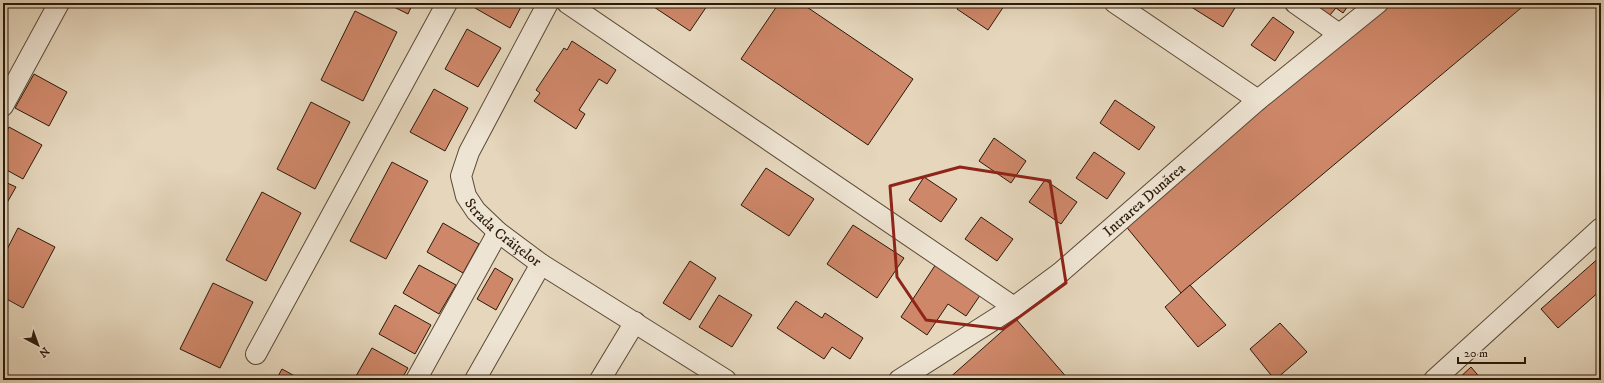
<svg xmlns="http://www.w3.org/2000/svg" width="1604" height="383" font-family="'IM FELL DW Pica',serif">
<rect width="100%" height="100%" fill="#e5d6bc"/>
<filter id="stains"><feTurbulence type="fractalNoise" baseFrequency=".005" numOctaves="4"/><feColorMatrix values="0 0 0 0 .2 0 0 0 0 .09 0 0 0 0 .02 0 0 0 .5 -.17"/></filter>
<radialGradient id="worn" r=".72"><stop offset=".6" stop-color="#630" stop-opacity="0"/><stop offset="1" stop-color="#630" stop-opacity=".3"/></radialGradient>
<g fill="#ce8769" stroke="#2b1a09">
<polygon points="166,3 177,3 175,7"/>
<polygon points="386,3 413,3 408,14"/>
<polygon points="477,3 523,3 510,28 475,8"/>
<polygon points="648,3 709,3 690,31"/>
<polygon points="779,3 801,3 913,79 868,145 741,59"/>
<polygon points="961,3 1006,3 988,30 957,9"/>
<polygon points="1185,3 1238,3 1223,27"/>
<polygon points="1313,3 1340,3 1330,15"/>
<polygon points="1340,3 1350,3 1343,13 1336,8"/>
<polygon points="1388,3 1527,3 1181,293 1124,224"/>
<polygon points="355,11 397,32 363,101 321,80"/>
<polygon points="1273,17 1294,32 1275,61 1251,45"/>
<polygon points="467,29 501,48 478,87 445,69"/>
<polygon points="572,41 616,70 607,84 599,79 579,110 585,114 576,129 534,101 540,93 536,90 564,48 567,50"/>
<polygon points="34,74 67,92 49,126 15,108"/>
<polygon points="434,89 468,108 445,151 410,132"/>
<polygon points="1115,100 1155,127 1139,150 1100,123"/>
<polygon points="311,102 350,122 315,189 277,169"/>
<polygon points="9,127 42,145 23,179 3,168 3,138"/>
<polygon points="994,138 1026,161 1011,183 979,161"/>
<polygon points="1094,152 1125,173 1107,199 1076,178"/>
<polygon points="392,162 428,181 386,259 350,241"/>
<polygon points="766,168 814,199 789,236 741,205"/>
<polygon points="924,177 957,199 941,222 909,200"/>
<polygon points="1045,180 1077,202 1061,224 1029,202"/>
<polygon points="3,181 16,187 4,208 3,207"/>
<polygon points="262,192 301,213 266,281 226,260"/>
<polygon points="981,217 1013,239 997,261 965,239"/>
<polygon points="443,223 479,244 463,273 427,252"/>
<polygon points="853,225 904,258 877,298 827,264"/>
<polygon points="18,228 55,247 23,308 3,297 3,257"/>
<polygon points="1601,256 1601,290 1558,328 1541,309"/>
<polygon points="690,261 716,278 690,320 663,303"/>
<polygon points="938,261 983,291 966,316 948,304 927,335 901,317"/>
<polygon points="419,265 456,285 439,314 403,293"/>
<polygon points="495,268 513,279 496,310 477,299"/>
<polygon points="213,283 253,302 220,368 180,349"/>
<polygon points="1190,285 1226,325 1198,347 1165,307"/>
<polygon points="719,295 752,315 732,347 699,327"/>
<polygon points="796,301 822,318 825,313 863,338 850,359 832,347 824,359 777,328"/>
<polygon points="395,305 431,325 415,354 379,334"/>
<polygon points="1016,319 1069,380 947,380"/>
<polygon points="1280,323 1307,352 1275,380 1250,349"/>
<polygon points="372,348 408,368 401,380 362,380 356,376"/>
<polygon points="1471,367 1482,380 1457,380"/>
<polygon points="282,369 302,380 276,380"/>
</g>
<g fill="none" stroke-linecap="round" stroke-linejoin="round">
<defs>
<g id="street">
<path id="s1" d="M548 3 469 152 461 176 466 196 476 211 498 232 541 264 726 380"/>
<polyline points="567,3 1014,307"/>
<polyline points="1115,3 1258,100"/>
<polyline points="1295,3 1339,34"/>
<polyline points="3,106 59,3"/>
<polyline points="256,354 447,3"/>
<polyline points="416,380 498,232"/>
<polyline points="475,380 541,264"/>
<polyline points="600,380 635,322"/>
<path id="s2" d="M899 380 1014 307 1061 272 1258 100 1378 3"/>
<polyline points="1434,380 1601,228"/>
</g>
</defs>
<use href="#street" stroke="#5a4936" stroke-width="22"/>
<use href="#street" stroke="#eee4d3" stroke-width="20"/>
</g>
<path fill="none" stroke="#8f2418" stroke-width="3" stroke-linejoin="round" d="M960 167 1050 181 1066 283 1003 329 926 320 897 277 890 186Z"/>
<g text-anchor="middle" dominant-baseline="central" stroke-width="3" stroke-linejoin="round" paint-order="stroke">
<g font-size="15" fill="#2b1a09" stroke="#eee4d3">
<text stroke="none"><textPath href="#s2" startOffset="305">Intrarea Dunărea</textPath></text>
<text stroke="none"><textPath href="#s1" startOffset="267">Strada Crăițelor</textPath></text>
</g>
</g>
<rect width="1604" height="383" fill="none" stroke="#e5d6bc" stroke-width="16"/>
<rect x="4" y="4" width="1596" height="375" fill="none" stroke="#2b1a09" stroke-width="2"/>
<rect x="8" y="8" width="1588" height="367" fill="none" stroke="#2b1a09"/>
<g transform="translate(38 345) rotate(139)" stroke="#eee4d3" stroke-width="3" paint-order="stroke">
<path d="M0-3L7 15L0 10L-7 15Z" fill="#2b1a09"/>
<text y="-6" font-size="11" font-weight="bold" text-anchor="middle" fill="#2b1a09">N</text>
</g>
<path d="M1458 357v6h67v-6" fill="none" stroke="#2b1a09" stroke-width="2"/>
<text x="1464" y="357" font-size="12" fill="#2b1a09" stroke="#eee4d3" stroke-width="3" paint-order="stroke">20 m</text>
<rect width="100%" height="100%" filter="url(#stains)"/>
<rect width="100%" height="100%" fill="url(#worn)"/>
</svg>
